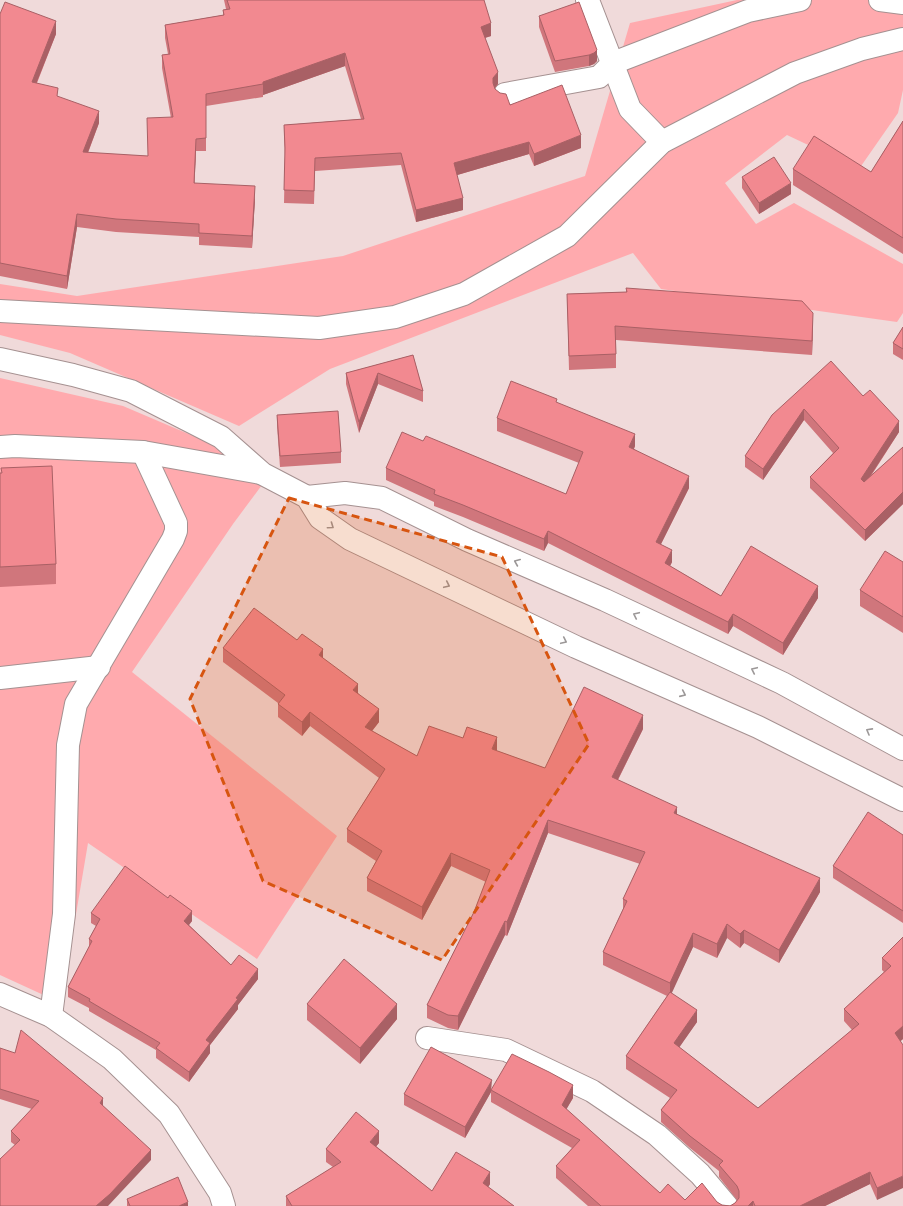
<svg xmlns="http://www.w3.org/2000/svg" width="903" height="1206" font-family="'DejaVu Sans',sans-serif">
<rect width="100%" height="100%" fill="#f0dada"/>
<g fill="#ffaaae">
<polygon points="737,0 903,0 903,90 898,113 859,169 787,135 725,183 756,224 794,203 903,264 903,313 897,322 661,289 633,253 330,369 239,426 70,353 0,335 0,284 77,296 343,256 585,176 630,23"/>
<polygon points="0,378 123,406 273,470 233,524 132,672 337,836 257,959 88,843 61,1003 0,975"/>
</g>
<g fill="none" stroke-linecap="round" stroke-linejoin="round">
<defs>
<g id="minor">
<polyline points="587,0 589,3 630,109 662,142"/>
<polyline points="880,0 903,3"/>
<polyline points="505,94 599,77 613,63 748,11 800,0"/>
<polyline points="0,311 319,328 395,317 464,294 567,236 662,142 795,73 862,49 903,39"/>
<polyline points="0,359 73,375 131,391 221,437 263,474 307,497 320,518 350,539 576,647 758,727 903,800"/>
<polyline points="0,447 15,446 143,452 261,473"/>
<polyline points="307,497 345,493 382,498 467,540 605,600 782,683 903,749"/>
<polyline points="0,678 99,667"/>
<polyline points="0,994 51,1016 112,1059 169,1114 220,1193 224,1206"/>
<polyline points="51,1016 64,914 68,745 76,704 173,539 176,531 176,523 143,452"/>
<polyline points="427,1038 506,1050 592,1091 657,1135 700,1174 727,1206"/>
</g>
</defs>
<use href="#minor" stroke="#a59191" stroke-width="24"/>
<use href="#minor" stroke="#fff" stroke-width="22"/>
</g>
<g fill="#d0767c">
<polygon points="224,0 484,0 491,36 485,38 498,84 495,88 495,89 510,105 581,148 534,166 529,154 457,175 463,210 416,222 401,165 315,171 314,204 284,203 285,156 284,137 284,125 361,119 345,66 263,95 263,97 206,106 206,151 196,151 194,183 255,199 252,248 199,245 199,237 116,232 77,227 67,289 0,276 0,14 56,34 37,83 99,123 88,153 148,156 171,118 162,68 162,55 168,54 165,38 165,25 223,15 223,10 226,9"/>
<polygon points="539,16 597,61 594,64 589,66 555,72 539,27"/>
<polygon points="903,121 903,254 793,185 793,169 871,172"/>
<polygon points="742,177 791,194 759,214 742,188"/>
<polygon points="626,288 813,328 812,355 616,340 616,368 569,370 567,294 626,292"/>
<polygon points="903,327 903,360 893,354 893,343"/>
<polygon points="413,355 423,391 423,402 378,384 359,433 346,384 346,373"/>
<polygon points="863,396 899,432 871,476 903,447 903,504 865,541 810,488 810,477 833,453 804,420 763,480 745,467 745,456 772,415"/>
<polygon points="557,403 635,446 634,449 689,488 661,544 672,562 670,566 721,596 818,598 783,655 733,626 728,634 548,543 544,551 463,517 434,506 434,502 386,480 386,468 423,441 566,494 579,463 497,431 497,418"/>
<polygon points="277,415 341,452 341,463 280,467 277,426"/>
<polygon points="0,473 56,564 56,584 0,587"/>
<polygon points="903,562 903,633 860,606 860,590"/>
<polygon points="297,640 323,658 358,693 379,722 372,731 417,756 497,751 545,768 643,729 618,780 677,815 820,892 779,963 744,943 740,948 727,938 717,958 693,947 671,993 697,1022 679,1047 758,1108 852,1030 844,1021 844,1009 884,972 882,970 882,958 903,937 903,1039 900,1041 877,1200 870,1184 825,1206 588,1206 556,1178 556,1166 572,1148 491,1102 491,1092 465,1138 404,1105 404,1094 492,1089 573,1098 566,1109 660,1193 685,1200 717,1202 722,1205 730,1206 735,1203 737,1200 719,1177 719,1171 690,1148 661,1122 661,1110 670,1098 626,1069 626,1056 667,996 603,965 603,952 623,909 623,899 640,864 548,833 507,936 505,935 458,1030 448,1028 427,1018 427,1005 474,912 486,882 451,866 422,920 367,891 367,878 376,861 347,842 347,829 379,778 310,726 302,736 278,717 278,703 223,662 223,648"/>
<polygon points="903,835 903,923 833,878 833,866"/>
<polygon points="91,913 192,921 189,925 231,965 258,979 238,1005 238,1009 210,1045 210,1053 189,1082 156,1058 156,1050 89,1011 89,1008 68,997 68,987 89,947 89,939 96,926 91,923"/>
<polygon points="307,1004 397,1019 360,1064 307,1020"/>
<polygon points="0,1048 103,1106 151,1160 15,1145 11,1142 11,1131 32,1109 0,1099"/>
<polygon points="379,1143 376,1146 432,1191 490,1184 488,1187 514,1206 286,1206 286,1196 333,1167 326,1162 326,1149"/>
<polygon points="127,1199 188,1206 127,1206"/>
</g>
<g fill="#a96065">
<polygon points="56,21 56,34 32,94 32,82"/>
<polygon points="491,23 491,36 481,39 481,27"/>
<polygon points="597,50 597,61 594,64 589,66 589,55"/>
<polygon points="345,53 345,66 263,95 263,82"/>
<polygon points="498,72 498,84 493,90 493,78"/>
<polygon points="99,111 99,123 83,165 83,152"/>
<polygon points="581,135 581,148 534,166 534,154"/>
<polygon points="196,139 196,151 194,196 194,183"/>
<polygon points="529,142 529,154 454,176 454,163"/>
<polygon points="791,183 791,194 759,214 759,203"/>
<polygon points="255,186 255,199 252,248 252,236"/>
<polygon points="463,198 463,210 416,222 416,210"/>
<polygon points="77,214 77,227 67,289 67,276"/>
<polygon points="813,313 813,328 812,355 812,341"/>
<polygon points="378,373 378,384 359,433 359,422"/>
<polygon points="804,409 804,420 763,480 763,469"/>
<polygon points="899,421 899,432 861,490 861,479"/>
<polygon points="635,434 635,446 629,459 629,447"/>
<polygon points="689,476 689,488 656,554 656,542"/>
<polygon points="903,492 903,504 865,541 865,530"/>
<polygon points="548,531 548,543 544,551 544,539"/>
<polygon points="672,550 672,562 665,576 665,563"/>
<polygon points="818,586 818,598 783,655 783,643"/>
<polygon points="733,614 733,626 728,634 728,622"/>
<polygon points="323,649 323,662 319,655"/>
<polygon points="358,684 358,697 353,690"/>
<polygon points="379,709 379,722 365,740 365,727"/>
<polygon points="310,712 310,726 302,736 302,722"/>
<polygon points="643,715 643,729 612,791 612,777"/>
<polygon points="497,737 497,751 492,749"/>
<polygon points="677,807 677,821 674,813"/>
<polygon points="548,820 548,833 507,936 507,922"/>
<polygon points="451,853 451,866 422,920 422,907"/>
<polygon points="820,878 820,892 779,963 779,950"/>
<polygon points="192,911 192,921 184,931 184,921"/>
<polygon points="505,921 505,935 458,1030 458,1016"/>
<polygon points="727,924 727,938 717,958 717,944"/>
<polygon points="744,930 744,943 740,948 740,934"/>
<polygon points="693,933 693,947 670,997 670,983"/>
<polygon points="258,969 258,979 238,1005 238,1009 210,1045 210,1053 189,1082 189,1072 206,1040 236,998"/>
<polygon points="397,1004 397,1019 360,1064 360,1048"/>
<polygon points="697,1010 697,1022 674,1055 674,1043"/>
<polygon points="903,1026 903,1039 895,1046 895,1033"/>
<polygon points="492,1080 491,1092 465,1138 465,1127"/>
<polygon points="573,1085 573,1098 562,1117 562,1105"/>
<polygon points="103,1098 103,1109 100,1103"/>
<polygon points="379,1131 379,1143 370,1154 370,1142"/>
<polygon points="151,1150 151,1160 108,1206 96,1206"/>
<polygon points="490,1172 490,1184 483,1196 483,1183"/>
<polygon points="870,1172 870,1184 825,1206 800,1206"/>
<polygon points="903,1176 903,1188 877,1200 877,1188"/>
<polygon points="753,1201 753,1206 748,1206"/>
<polygon points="188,1202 188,1206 179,1206"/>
</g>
<g fill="#f28990" stroke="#a96065">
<polygon points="227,0 484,0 491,23 481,27 498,72 493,78 493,83 495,89 500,93 506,94 510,105 562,85 581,135 534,154 529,142 454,163 463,198 416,210 401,153 315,158 314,191 284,190 285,148 284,125 364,119 345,53 263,82 263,84 206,94 206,138 196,139 194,183 255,186 252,236 199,233 199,224 116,219 77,214 67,276 0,263 0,14 5,2 56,21 32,82 58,88 57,96 99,111 83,152 148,156 147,118 173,117 162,55 170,54 165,25 224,15 223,10 230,9"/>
<polygon points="579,2 597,50 594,53 589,55 555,61 539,16"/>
<polygon points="903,121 903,238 793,169 814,136 871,172"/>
<polygon points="774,157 791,183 759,203 742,177"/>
<polygon points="626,288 802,301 813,313 812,341 615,326 616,354 569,356 567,294 627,292"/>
<polygon points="903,327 903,349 893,343"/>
<polygon points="413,355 423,391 378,373 359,422 346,373"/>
<polygon points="831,361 863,396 870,390 899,421 861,479 864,482 903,447 903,492 865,530 810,477 839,448 804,409 763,469 745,456 772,415"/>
<polygon points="511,381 557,399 556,402 635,434 629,447 689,476 656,542 672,550 665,563 721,596 751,546 818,586 783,643 733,614 728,622 548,531 544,539 463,505 434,494 435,490 386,468 402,432 423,441 426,436 566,494 583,452 497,418"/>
<polygon points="338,411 341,452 280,456 277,415"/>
<polygon points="52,466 56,564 0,567 0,473 2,473 1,468"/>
<polygon points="885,551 903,562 903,617 860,590"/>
<polygon points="254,608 297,640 302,634 323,649 319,655 358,684 353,690 379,709 365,727 417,756 429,726 463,738 467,727 497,737 492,749 545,768 584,687 643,715 612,777 677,807 674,813 820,878 779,950 744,930 740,934 727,924 717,944 693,933 670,983 603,952 627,901 623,899 645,852 548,820 507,922 505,921 458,1016 448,1015 427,1005 474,912 490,870 451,853 422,907 367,878 382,851 347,829 385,769 310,712 302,722 278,704 285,695 223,648"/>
<polygon points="868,812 903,835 903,911 833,866"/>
<polygon points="125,866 168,898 170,895 192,911 184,921 231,965 239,955 258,969 236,998 238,999 206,1040 210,1043 189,1072 156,1048 160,1043 89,1001 90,999 68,987 92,941 89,939 100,919 91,913"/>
<polygon points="903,937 903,1026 895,1033 903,1045 903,1176 877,1188 870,1172 800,1206 755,1206 753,1201 748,1206 601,1206 556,1166 580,1140 491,1090 512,1054 549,1072 573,1085 562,1105 660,1193 668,1184 685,1200 702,1183 717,1202 722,1205 730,1206 735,1203 739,1198 739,1191 737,1186 719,1165 723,1161 690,1136 661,1110 677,1090 626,1056 670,992 697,1010 674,1043 758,1108 859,1024 844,1009 891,966 882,958"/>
<polygon points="344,959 397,1004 360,1048 307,1004"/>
<polygon points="21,1030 103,1098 100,1103 151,1150 110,1194 96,1206 0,1206 0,1159 20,1140 11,1131 39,1101 0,1089 0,1048 15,1053"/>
<polygon points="431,1047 492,1080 465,1127 404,1094"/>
<polygon points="356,1112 379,1131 370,1142 432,1191 456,1152 490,1172 483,1183 514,1206 292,1206 286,1196 341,1162 326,1149"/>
<polygon points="178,1177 188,1202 179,1206 130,1206 127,1199"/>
</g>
<defs><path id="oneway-chevron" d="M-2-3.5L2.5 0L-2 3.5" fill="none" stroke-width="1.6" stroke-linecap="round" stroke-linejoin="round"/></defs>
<g stroke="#9c9898">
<use href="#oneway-chevron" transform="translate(331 526) rotate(35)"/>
<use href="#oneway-chevron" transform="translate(517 562) rotate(-157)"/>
<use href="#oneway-chevron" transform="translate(447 585) rotate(25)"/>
<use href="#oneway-chevron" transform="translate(636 615) rotate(-155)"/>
<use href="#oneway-chevron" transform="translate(564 641) rotate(25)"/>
<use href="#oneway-chevron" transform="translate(754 670) rotate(-155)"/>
<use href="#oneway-chevron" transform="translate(683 694) rotate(24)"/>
<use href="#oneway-chevron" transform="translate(869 731) rotate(-151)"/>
</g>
<path fill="#d75510" fill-opacity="0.2" stroke="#d75510" stroke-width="3" stroke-dasharray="8 5" stroke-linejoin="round" d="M289 498 502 557 589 744 442 960 263 881 190 699Z"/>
</svg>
